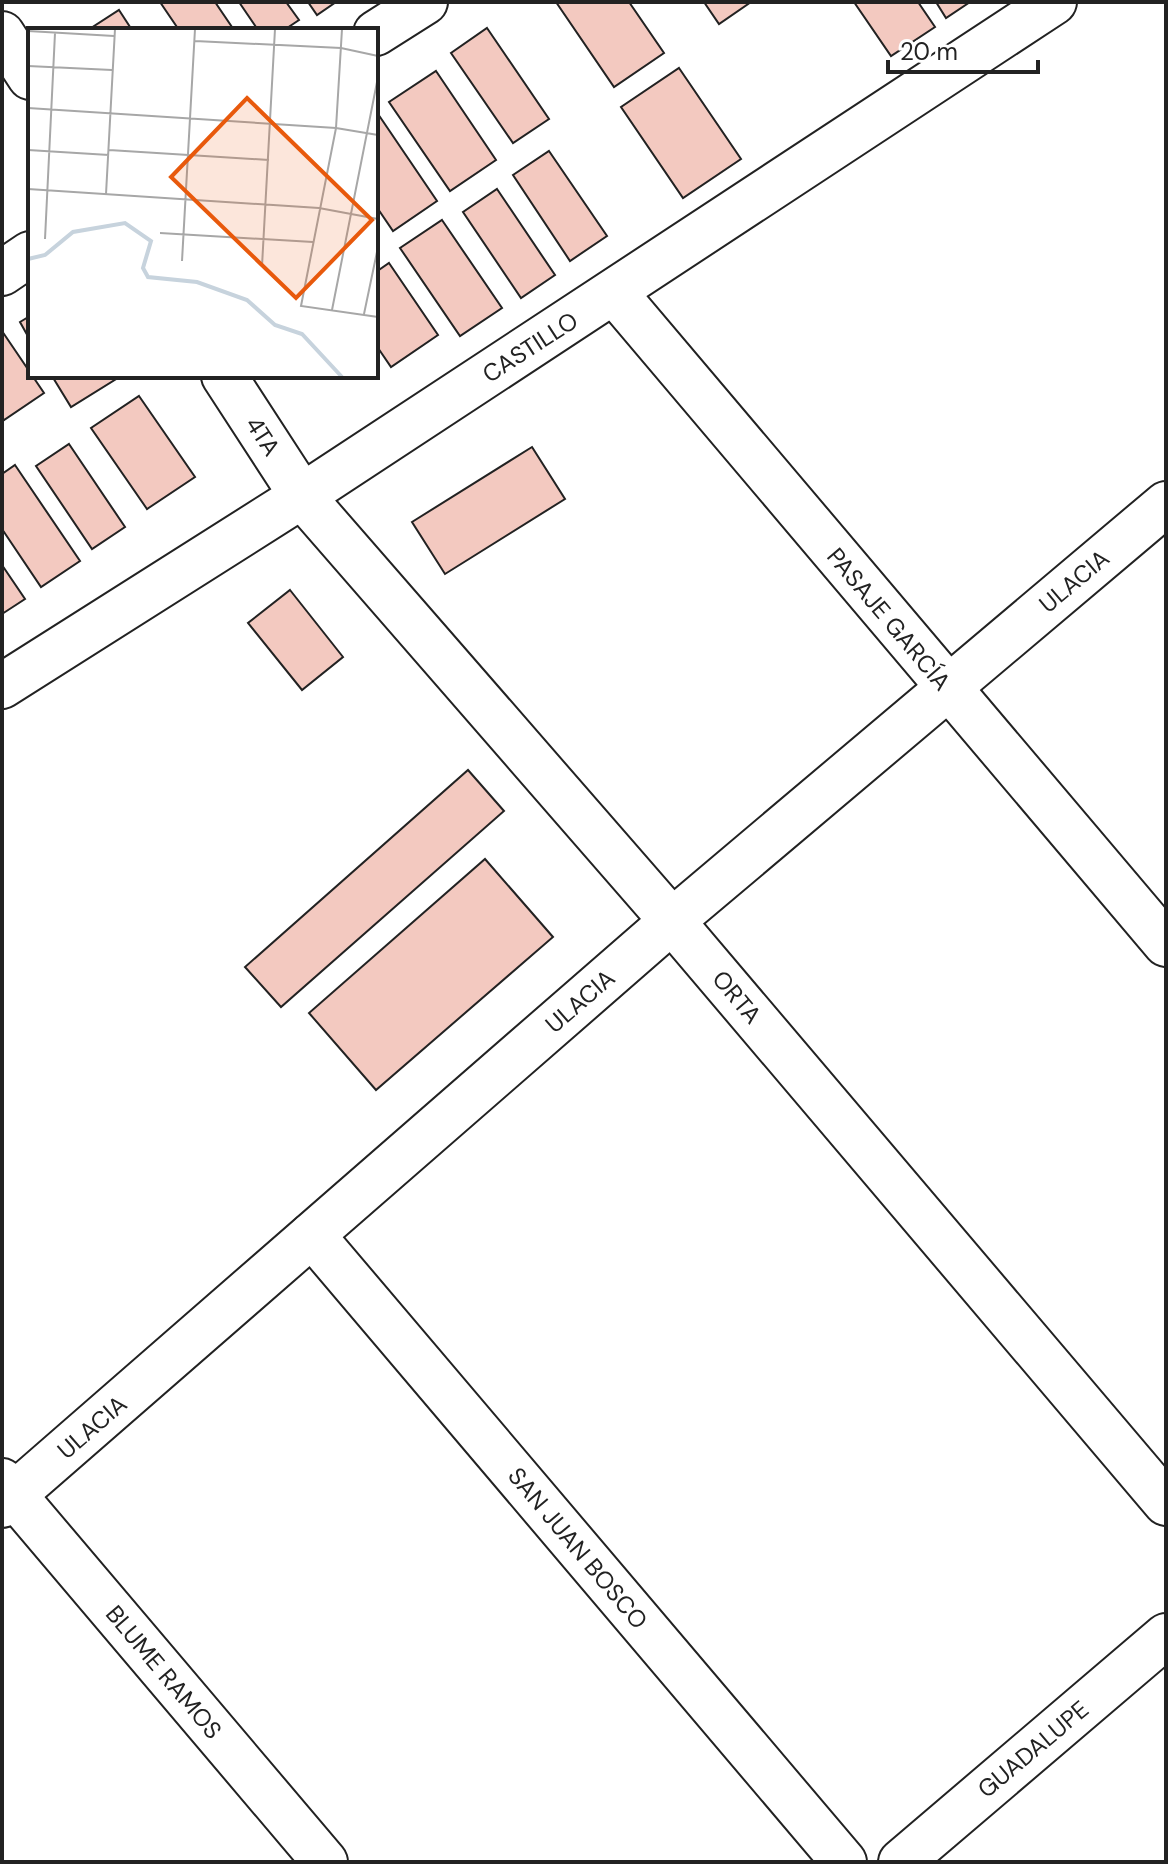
<svg xmlns="http://www.w3.org/2000/svg" width="1168" height="1864" font-family="'DM Sans',sans-serif">
<rect width="100%" height="100%" fill="#fff"/>
<g fill="#f3c9c0" stroke="#222" stroke-width="2">
<polygon points="160,2 215,2 234,30 179,30"/>
<polygon points="239,2 286,2 299,20 284,30 258,30"/>
<polygon points="308,2 336,2 317,15"/>
<polygon points="556,2 629,2 664,53 614,87"/>
<polygon points="704,2 751,2 719,24"/>
<polygon points="854,2 918,2 935,27 891,56"/>
<polygon points="936,2 970,2 946,18"/>
<polygon points="119,10 132,30 88,30"/>
<polygon points="487,28 549,119 513,143 451,53"/>
<polygon points="679,68 741,159 683,198 621,107"/>
<polygon points="436,71 496,160 450,191 389,102"/>
<polygon points="376,111 437,201 393,231 376,206"/>
<polygon points="549,151 607,236 570,261 513,175"/>
<polygon points="497,189 555,275 521,298 463,212"/>
<polygon points="442,220 502,308 460,336 400,248"/>
<polygon points="389,263 438,335 391,367 376,345 376,272"/>
<polygon points="30,316 30,340 20,322"/>
<polygon points="2,331 44,393 4,420 2,417"/>
<polygon points="52,376 121,376 71,407"/>
<polygon points="139,396 195,477 147,509 91,428"/>
<polygon points="69,444 125,527 92,549 36,466"/>
<polygon points="532,447 565,499 445,574 412,522"/>
<polygon points="15,465 80,561 41,587 2,529 2,474"/>
<polygon points="2,565 25,599 2,614"/>
<polygon points="290,590 343,657 302,690 248,623"/>
<polygon points="468,770 504,811 281,1007 245,967"/>
<polygon points="485,859 553,937 376,1090 309,1013"/>
</g>
<g fill="none" stroke-linecap="round" stroke-linejoin="round">
<defs>
<g id="street">
<polyline points="376,33 425,2"/>
<polyline points="2,34 30,77"/>
<polyline points="2,273 30,254"/>
<polyline points="614,292 1166,944"/>
<polyline points="224,376 302,496 672,921 1166,1503"/>
<polyline points="2,686 302,496 1054,2"/>
<polyline points="312,1235 844,1862"/>
<polyline points="2,1505 672,921 1166,504"/>
<polyline points="901,1862 1166,1636"/>
</g>
<polyline id="secondary" points="2,1481 325,1862"/>
</defs>
<use href="#street" stroke="#222" stroke-width="48"/>
<use href="#secondary" stroke="#222" stroke-width="48"/>
<use href="#street" stroke="#fff" stroke-width="44"/>
<use href="#secondary" stroke="#fff" stroke-width="44"/>
</g>
<g text-anchor="middle" dominant-baseline="central" stroke-width="6" stroke-linejoin="round" paint-order="stroke">
<g font-size="24" fill="#222" stroke="#fff">
<text transform="translate(530 347) rotate(-33)">CASTILLO</text>
<text transform="translate(263 436) rotate(57)">4TA</text>
<text transform="translate(1074 581) rotate(-40)">ULACIA</text>
<text transform="translate(889 619) rotate(50)">PASAJE GARCÍA</text>
<text transform="translate(737 997) rotate(50)">ORTA</text>
<text transform="translate(580 1001) rotate(-41)">ULACIA</text>
<text transform="translate(92 1427) rotate(-41)">ULACIA</text>
<text transform="translate(578 1548) rotate(50)">SAN JUAN BOSCO</text>
<text transform="translate(164 1672) rotate(50)">BLUME RAMOS</text>
<text transform="translate(1033 1749) rotate(-40)">GUADALUPE</text>
</g>
</g>
<g transform="translate(28 28)">
<rect width="350" height="350" fill="#fff"/>
<path fill="none" stroke="#c7d3dd" stroke-width="4" d="M0 231 17 227 45 204 97 195 123 213 115 240 120 249 169 254 219 272 247 297 274 306 314 349"/>
<path fill="none" stroke="#a7a7a7" stroke-width="2" d="M314 1 308 100 273 278 350 289M0 3 86 8M167 13 313 20 350 28M0 38 84 42M0 80 308 100 350 107M0 122 81 127M81 122 241 132M0 161 291 180 350 191M78 166 87 1M132 205 285 214M17 211 27 5M154 233 167 1M234 238 247 1M304 282 350 49M336 286 350 219"/>
<path fill="#e8590c" fill-opacity="0.15" stroke="#e8590c" stroke-width="4" d="M219 70 344 192 268 270 143 149Z"/>
<rect width="350" height="350" fill="none" stroke="#222" stroke-width="4"/>
</g>
<rect width="1168" height="1864" fill="none" stroke="#222222" stroke-width="8"/>
<path d="M888 60v12h150v-12" fill="none" stroke="#222222" stroke-width="4"/>
<text x="900" y="60" font-size="24" fill="#222222" stroke="#ffffff" stroke-width="6" paint-order="stroke">20 m</text>
</svg>
